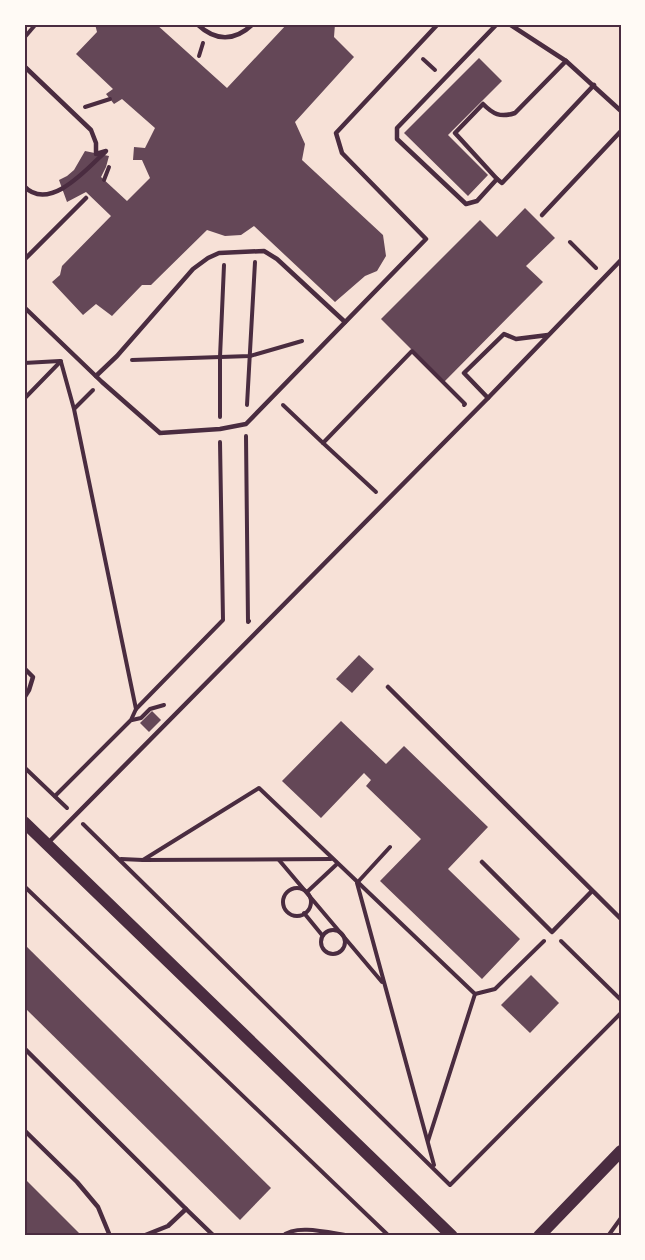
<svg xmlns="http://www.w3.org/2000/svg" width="645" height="1260" font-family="Lato,sans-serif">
<rect width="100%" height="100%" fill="#f7e1d7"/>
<g fill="#644757">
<polygon points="95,24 156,24 227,88 287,24 335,24 334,37 354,57 295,122 305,144 302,160 383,235 386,256 377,271 365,276 335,302 254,226 241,235 225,236 207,230 151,285 142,285 112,316 96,304 83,315 52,282 60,275 62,266 111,216 86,192 67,202 59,180 67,176 74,170 85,151 109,156 106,167 101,177 127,201 150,178 142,160 133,160 134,147 145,148 155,128 122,99 114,104 106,94 113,89 76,54 97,32"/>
<polygon points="479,58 502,81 448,135 488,175 468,196 404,133"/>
<polygon points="525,208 555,238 526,266 543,282 444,382 381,319 480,220 497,237"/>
<polygon points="359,655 374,669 352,693 336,679"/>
<polygon points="152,711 161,720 149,732 140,723"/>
<polygon points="341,721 386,764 404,746 488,827 448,869 520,939 482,979 380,881 421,839 366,786 371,780 364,773 321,818 282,781"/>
<polygon points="24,944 271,1188 240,1220 24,1007"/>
<polygon points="531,975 559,1003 530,1033 501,1005"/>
<polygon points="24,1178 82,1236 24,1236"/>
</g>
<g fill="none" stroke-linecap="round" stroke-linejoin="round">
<g stroke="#4a2c40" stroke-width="4">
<polyline points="24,38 36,24"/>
<polyline points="199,56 203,43"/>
<polyline points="423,59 435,70"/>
<polyline points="85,107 110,99"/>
<polyline points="104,180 109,167"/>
<polyline points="570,242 596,268"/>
<polyline points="132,360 250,356 302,341"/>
<polyline points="61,362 74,409 136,709"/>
<polyline points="24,363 60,361"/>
<polyline points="24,399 61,361"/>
<polyline points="247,405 255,262"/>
<polyline points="283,405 323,443 412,351 465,404 464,405"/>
<polyline points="75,408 93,390"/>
<polyline points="220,417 220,357 224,265"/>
<polyline points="246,436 248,622 249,621"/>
<polyline points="323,443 376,492"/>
<polyline points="132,720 141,718 150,709 164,705"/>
<polyline points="24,767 67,808"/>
<polyline points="55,796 131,720 136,709 223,620 220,442"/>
<polyline points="83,824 450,1185 621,1013"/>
<polyline points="390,847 357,883 434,1165"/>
<polyline points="121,859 143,860 259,788 475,994 428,1141"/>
<polyline points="143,860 331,859"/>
<polyline points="279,860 382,982"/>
<polyline points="24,886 389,1236"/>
<circle cx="297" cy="902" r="14"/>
<polyline points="307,892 337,864"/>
<polyline points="304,913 322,935"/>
<circle cx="333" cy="942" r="12"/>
<polyline points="561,941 621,1000"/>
<polyline points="475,994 495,989 544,941"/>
<path d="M283 1236C296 1223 334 1234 352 1236"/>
<polyline points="608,1236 621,1218"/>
</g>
<g stroke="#4a2c40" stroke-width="4.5">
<path d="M197 24C215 41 234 42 253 24"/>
<polyline points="509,24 566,61 621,111"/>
<path d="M566 61 515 113C500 118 493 114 483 104L455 133 497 179 502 183 594 85"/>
<path d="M24 66 91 130 96 143V154L106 151C87 169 49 213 24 186"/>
<polyline points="497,179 477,201 466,204 397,139 397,128 497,24"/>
<polyline points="542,215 621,131"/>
<polyline points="24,260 86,198"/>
<polyline points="24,307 102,382 160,433 220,429 246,424 426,239 342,153 336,133 438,24"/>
<polyline points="96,376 117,356 193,269 208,258 219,253 264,251 277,259 345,322"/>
<polyline points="488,398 464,373 504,334 516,339 548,335"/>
<polyline points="24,668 33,677 29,690 24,698"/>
<polyline points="388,687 621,919"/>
<polyline points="47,844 488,398 621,260"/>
<polyline points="482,862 552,932 592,891"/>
<polyline points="24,1048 186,1209 168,1226 143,1236"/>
<polyline points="24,1130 77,1182 98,1207 110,1236"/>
<polyline points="186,1209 214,1236"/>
</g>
<g stroke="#4a2c40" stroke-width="12">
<polyline points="24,822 452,1236"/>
<polyline points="539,1236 621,1151"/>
</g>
</g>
<rect width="645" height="1260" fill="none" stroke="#fffaf5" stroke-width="51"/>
<rect x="26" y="26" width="594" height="1208" fill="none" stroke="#4a2c40" stroke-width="2"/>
</svg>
